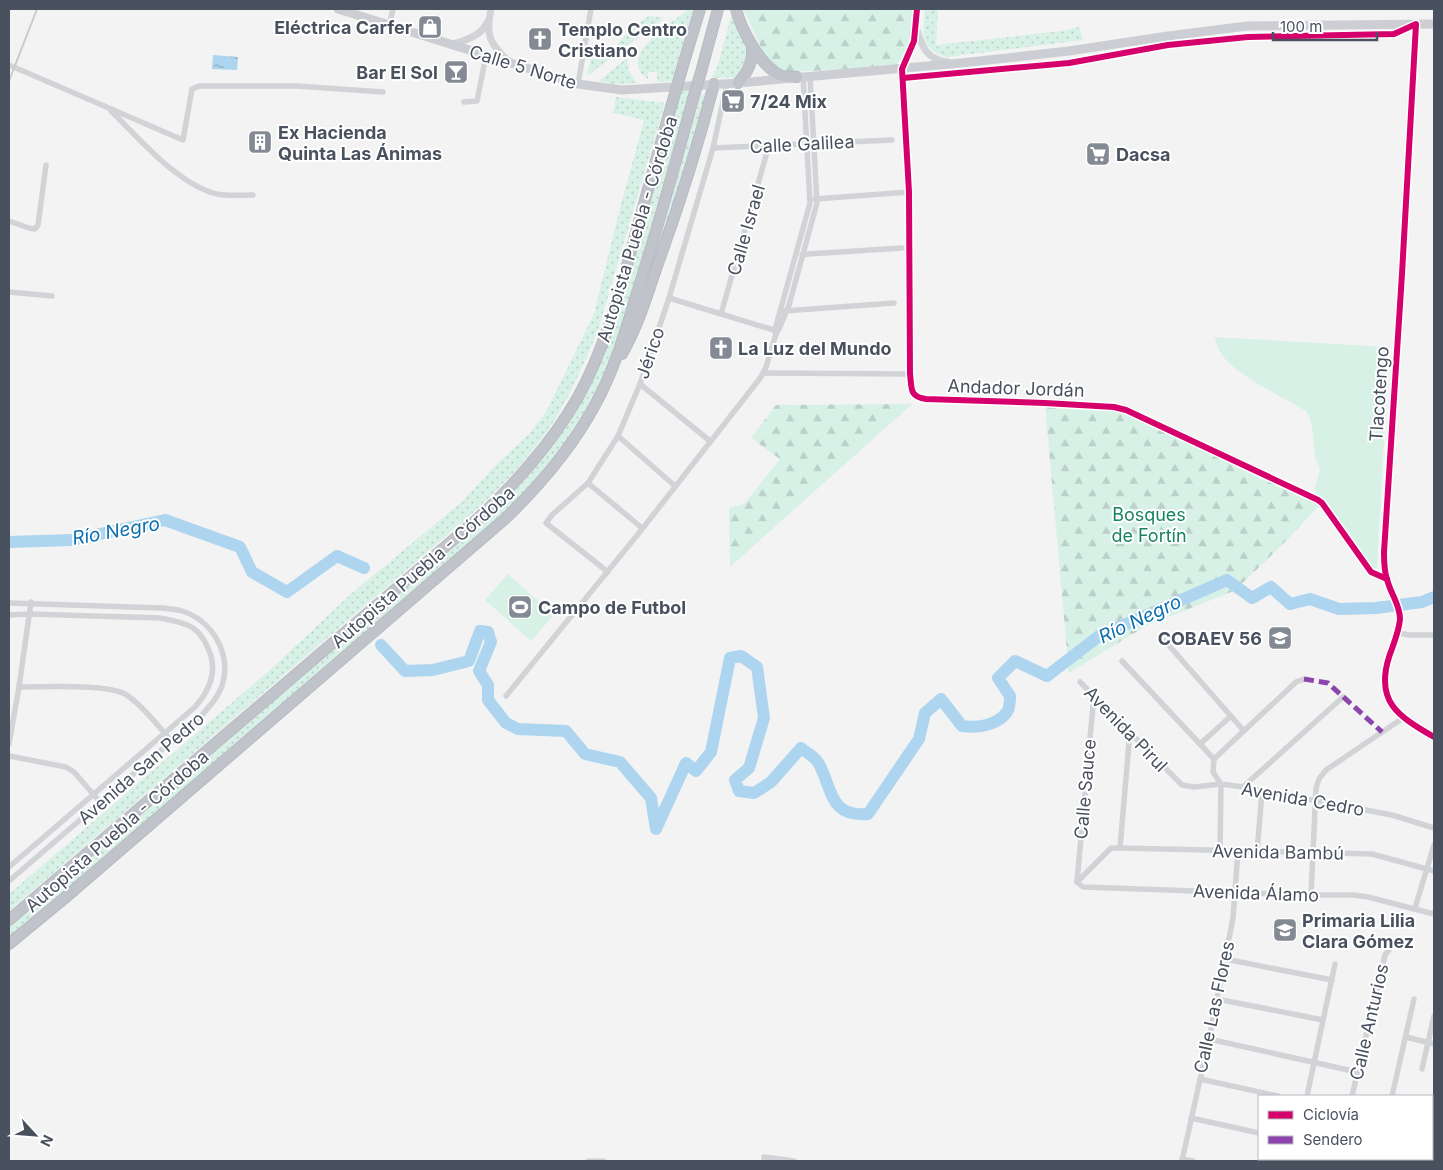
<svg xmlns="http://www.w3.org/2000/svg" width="1443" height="1170" font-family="Inter,sans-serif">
<defs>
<pattern id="grass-dots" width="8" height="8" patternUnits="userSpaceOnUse" patternTransform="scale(1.25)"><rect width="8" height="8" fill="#d8f1e6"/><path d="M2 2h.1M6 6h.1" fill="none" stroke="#bbd0c8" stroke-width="1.8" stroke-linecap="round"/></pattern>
<pattern id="forest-firs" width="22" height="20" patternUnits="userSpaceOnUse" patternTransform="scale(1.25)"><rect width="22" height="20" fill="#d8f1e6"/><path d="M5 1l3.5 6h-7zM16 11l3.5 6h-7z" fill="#bbd0c8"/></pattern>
<pattern id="water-ripples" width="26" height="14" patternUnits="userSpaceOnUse" patternTransform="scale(1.25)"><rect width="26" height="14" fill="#add5ef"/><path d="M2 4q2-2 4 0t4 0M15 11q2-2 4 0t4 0" fill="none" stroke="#8fafc5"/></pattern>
</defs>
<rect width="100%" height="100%" fill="#f3f3f3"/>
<g fill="url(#grass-dots)">
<path d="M689 9H693L673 81 657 82V72H648V79C615 56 672 23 689 9Z"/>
<path d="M925 9H938L936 45 1062 31 1079 27 1083 40 947 57C919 48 923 34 925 9Z"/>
<polygon points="649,16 664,18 587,76 591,58 600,60 606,56 634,26"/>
<path d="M731 16C737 28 750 44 748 58 747 64 742 71 739 77L711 78 718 65Z"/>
<path d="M628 57C626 69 631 75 638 83L614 84 599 81Z"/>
<polygon points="681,90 690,90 626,312 604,375 578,424 554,459 507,511 9,940 9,926 502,503 525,480 547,453 571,420 596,372"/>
<polygon points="701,95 704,95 705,102 678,197 650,273"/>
<path d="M616 97 665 103 599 327C582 370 563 413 534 449 513 475 490 497 466 519L9 911V894L271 669 352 593 463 501 495 466 529 434 546 412 594 314 618 216 644 120 613 113Z"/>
</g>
<g fill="url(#forest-firs)">
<path d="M743 9H912C911 32 914 55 891 67L789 72 779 69 773 66 765 56Z"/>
<polygon points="912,404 730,567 729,508 744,504 780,459 751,438 776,405"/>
<polygon points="1045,405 1126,410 1322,503 1277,550 1234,591 1146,626 1069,673"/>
</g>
<g fill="#d8f1e6">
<path d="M1214 337 1389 347 1377 568 1373 569 1324 500 1320 498 1314 490 1320 469 1315 457 1312 427 1309 416 1306 411C1284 398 1243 378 1227 361 1220 354 1217 345 1214 337Z"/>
<polygon points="508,574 554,615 531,641 485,600"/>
</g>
<polygon fill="url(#water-ripples)" points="213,55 238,57 237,70 212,69"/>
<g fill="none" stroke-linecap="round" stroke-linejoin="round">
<g stroke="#add5ef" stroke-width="12">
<polyline points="9,542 72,540 165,520 240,547 252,572 287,592 337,556 364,568"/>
<path d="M381 645 405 671 433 670 469 661 480 631 488 632 491 642 479 671 488 685V700L506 723 518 729 566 731 585 754 620 762 651 798 656 829 686 763 696 771 711 752 730 658 741 656 757 667 764 718 749 768 735 780 739 791 754 793 771 782 801 748C807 753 816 757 819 764 833 790 829 817 868 814L919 739 925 713 941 699 962 726C977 728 997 726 1007 712 1010 708 1010 700 1010 696L998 678 1015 661 1047 676 1099 636 1227 580 1252 598 1271 587 1290 604 1310 599 1339 609 1376 608 1422 602 1434 597"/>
</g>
<defs>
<g id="motorway">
<path d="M736 9C741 29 761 68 782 76 786 77 792 76 797 77"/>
<polyline points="681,72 700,9"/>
<polyline points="701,72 718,9"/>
<path d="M738 83C749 71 753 61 752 46"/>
<path d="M622 354C638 326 647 296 657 266 679 206 698 146 714 84"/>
<path d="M9 920 474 522C514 485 550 446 578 397 603 352 617 301 631 251 645 200 659 148 674 97"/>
<path d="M9 944 66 897 506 518C541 484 572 448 595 405 614 371 625 333 636 296 657 231 675 165 693 99"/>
</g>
</defs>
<use href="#motorway" stroke="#b8bac2" stroke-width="12"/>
<g stroke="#d1d3d6" stroke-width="5.5">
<polyline points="389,26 393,9"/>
<polyline points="9,65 183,140 192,89 199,86 297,86 383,92"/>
<path d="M902 69 909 192 910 374C912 388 909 397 926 399L1045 403 1114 407 1126 410 1318 500 1322 503 1371 572 1387 579"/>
<polyline points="903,78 1069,63 1168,45 1248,37 1394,34 1412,26"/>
<polyline points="578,84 591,9"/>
<polyline points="464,102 477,101 486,56"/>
<path d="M111 111C140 139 169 175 207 191 221 197 238 195 253 195"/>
<polyline points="713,148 892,140"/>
<polyline points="815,199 909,192"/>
<polyline points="9,221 29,228 35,229 38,225 46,165"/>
<polyline points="802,255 808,254 902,248"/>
<polyline points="9,292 52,296"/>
<polyline points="669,298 777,331"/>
<polyline points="784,311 894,303"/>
<polyline points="721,314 769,145"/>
<polyline points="776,334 780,327 789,305 817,203 810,76"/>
<polyline points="764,373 910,374"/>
<polyline points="640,384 710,441"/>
<polyline points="618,436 675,486"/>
<polyline points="588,483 642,528"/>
<polyline points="608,572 546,523 552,515 588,483 618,436 640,384 669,298 713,148 727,83"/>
<path d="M9 603 162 608C168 609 176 609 182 611 213 621 232 654 222 686 218 697 210 706 202 715L9 881"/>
<path d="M9 615 30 614 160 618C172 620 183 622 193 628 200 633 204 639 207 646 219 669 210 690 195 707L9 867"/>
<polyline points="1397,633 1410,635 1434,635"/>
<polyline points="1165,641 1244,731"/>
<polyline points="1122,661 1214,759"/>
<polyline points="1080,682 1182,785 1194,787 1221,784 1243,787 1392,815 1434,828"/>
<path d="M19 687C45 687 101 684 123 693 139 701 160 728 172 742"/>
<polyline points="506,696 639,533 761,377 766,367 776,334 776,326 810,203 803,76"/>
<polyline points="9,744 19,687 31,602"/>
<polyline points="1200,744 1231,716"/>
<polyline points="9,756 66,767 74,772 101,803"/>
<polyline points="1243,787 1343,697"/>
<polyline points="1120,848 1130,731"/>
<polyline points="1220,851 1221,784 1213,772 1214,759 1296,682 1304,679"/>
<polyline points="1257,852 1262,792"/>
<polyline points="1077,882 1111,848 1120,848 1372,854 1434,871"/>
<polyline points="1077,882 1083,887 1311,895 1353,895 1368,897 1434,914"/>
<polyline points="1077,882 1094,695"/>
<polyline points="1311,895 1316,788 1319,779 1326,770 1403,718"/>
<polyline points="1415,908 1434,845"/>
<polyline points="1225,959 1332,980"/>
<polyline points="1217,999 1323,1020"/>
<polyline points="1406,1037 1434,1044"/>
<polyline points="1209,1039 1357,1072"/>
<polyline points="1422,1069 1434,1016"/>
<polyline points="1200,1079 1278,1096"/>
<polyline points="1307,1096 1335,964"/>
<polyline points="1352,1096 1385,955 1389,950"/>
<polyline points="1392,1096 1414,999"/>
<polyline points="1191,1118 1259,1133"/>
<polyline points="1432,1133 1434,1142"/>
<polyline points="1432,1154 1434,1142"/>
<polyline points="1182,1159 1193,1161"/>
<polyline points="1377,1159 1377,1161"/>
<polyline points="588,1161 604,1161"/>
<polyline points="764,1161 764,1157 794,1161"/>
<polyline points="1182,1161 1209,1039 1233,918 1238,851"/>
<polyline points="1292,1161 1293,1159"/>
<polyline points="1430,1161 1431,1159"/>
</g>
<g stroke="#d1d3d6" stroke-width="7">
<path d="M491 9C485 37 490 43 510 63"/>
<path d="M1416 24 1402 274 1384 552C1384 561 1384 571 1387 579 1390 593 1400 604 1400 619 1399 632 1393 645 1389 657 1375 702 1398 716 1434 737"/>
<path d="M916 27C922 46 925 59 948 62"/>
<path d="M450 45C465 40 481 37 488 21"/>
<polyline points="902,69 914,41 917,9"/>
</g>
<polyline stroke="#ccced3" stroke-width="9" points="338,9 578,84 622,90 738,83 961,63 1069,51 1168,36 1247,26 1434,24"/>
<use href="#motorway" stroke="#c1c3ca" stroke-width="10"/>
<polyline stroke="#cacbce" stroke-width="2" points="9,81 37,9"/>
<defs>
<g id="motorway-bridge">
<polyline points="674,97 681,72"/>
<polyline points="693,99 701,72"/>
</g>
</defs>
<use href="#motorway-bridge" stroke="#b8bac2" stroke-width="12" stroke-linecap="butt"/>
<use href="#motorway-bridge" stroke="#c1c3ca" stroke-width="10"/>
<polyline stroke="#8e44ad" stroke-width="5" stroke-dasharray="10 5" stroke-linecap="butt" points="1304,679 1328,683 1382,732"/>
<defs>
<g id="cycleway">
<path d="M917 9 914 41 902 69 909 192 910 374C912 388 909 397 926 399L1045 403 1114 407 1126 410 1318 500 1322 503 1371 572 1387 579"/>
<path d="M903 78 1069 63 1168 45 1248 37 1394 34 1416 24 1402 274 1384 552C1384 561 1384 571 1387 579 1390 593 1400 604 1400 619 1399 632 1393 645 1389 657 1375 702 1398 716 1434 737"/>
</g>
</defs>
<use href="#cycleway" stroke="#fff" stroke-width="9"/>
<use href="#cycleway" stroke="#d6006c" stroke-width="6"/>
</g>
<defs>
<symbol id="shop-square" viewBox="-11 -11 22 22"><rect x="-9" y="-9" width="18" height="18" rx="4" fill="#848a93" stroke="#fff"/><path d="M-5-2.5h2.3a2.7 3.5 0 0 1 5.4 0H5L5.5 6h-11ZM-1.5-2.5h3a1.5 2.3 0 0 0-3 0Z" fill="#fff"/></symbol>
<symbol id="church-square" viewBox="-11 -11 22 22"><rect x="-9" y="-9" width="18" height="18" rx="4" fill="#848a93" stroke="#fff"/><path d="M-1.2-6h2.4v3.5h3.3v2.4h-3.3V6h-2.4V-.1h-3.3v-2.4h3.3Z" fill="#fff"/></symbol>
<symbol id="bar-square" viewBox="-11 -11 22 22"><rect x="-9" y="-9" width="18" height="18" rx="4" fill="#848a93" stroke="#fff"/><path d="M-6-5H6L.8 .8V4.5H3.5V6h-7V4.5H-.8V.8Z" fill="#fff"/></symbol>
<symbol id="supermarket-square" viewBox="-11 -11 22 22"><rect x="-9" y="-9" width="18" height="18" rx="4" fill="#848a93" stroke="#fff"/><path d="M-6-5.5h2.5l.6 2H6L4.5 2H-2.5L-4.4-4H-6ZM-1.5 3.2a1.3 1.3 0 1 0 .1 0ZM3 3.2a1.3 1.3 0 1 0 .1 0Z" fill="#fff"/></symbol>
<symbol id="building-square" viewBox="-11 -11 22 22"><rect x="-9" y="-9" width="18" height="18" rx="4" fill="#848a93" stroke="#fff"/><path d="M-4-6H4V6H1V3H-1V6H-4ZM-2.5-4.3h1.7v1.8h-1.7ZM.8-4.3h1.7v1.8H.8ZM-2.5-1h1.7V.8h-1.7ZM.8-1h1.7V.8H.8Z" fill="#fff"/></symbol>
<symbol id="stadium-square" viewBox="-11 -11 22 22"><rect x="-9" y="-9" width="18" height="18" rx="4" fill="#848a93" stroke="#fff"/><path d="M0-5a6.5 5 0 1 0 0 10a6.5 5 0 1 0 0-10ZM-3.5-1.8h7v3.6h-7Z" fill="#fff"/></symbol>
<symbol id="school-square" viewBox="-11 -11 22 22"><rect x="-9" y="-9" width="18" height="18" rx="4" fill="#848a93" stroke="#fff"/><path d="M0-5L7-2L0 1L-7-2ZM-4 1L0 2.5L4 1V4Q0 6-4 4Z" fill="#fff"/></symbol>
</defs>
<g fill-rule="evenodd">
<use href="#shop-square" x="416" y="13" width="28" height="28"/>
<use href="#church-square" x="526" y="25" width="28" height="28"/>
<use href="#bar-square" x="442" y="58" width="28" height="28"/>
<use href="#supermarket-square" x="719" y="87" width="28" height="28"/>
<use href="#building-square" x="246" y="128" width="28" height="28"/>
<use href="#supermarket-square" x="1084" y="140" width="28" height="28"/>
<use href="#church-square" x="707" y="334" width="28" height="28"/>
<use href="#stadium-square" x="506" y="593" width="28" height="28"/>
<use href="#school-square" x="1266" y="624" width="28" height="28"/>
<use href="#school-square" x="1271" y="916" width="28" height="28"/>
</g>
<g text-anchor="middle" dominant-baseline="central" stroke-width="4" stroke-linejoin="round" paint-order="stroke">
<g font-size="18" font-weight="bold" fill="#49515f" stroke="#fff" text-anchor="start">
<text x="412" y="27" text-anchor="end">Eléctrica Carfer</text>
<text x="558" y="29">Templo Centro<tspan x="558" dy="21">Cristiano</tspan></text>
<text x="438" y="72" text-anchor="end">Bar El Sol</text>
<text x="750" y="101">7/24 Mix</text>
<text x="278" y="132">Ex Hacienda<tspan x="278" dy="21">Quinta Las Ánimas</tspan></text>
<text x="1116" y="154">Dacsa</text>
<text x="738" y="348">La Luz del Mundo</text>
<text x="538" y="607">Campo de Futbol</text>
<text x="1262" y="638" text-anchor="end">COBAEV 56</text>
<text x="1302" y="920">Primaria Lilia<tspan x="1302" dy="21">Clara Gómez</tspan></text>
</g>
<g font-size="18" fill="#49515f" stroke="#fff">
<text transform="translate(523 67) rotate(17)">Calle 5 Norte</text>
<text transform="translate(802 144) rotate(-3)">Calle Galilea</text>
<text transform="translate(637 229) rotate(-73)">Autopista Puebla - Córdoba</text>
<text transform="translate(746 230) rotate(-74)">Calle Israel</text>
<text transform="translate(650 353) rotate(-71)">Jérico</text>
<text transform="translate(1016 388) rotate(2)">Andador Jordán</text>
<text transform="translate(1379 394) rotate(-86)">Tlacotengo</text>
<text transform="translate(423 567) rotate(-41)">Autopista Puebla - Córdoba</text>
<text transform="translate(1126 729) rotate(46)">Avenida Pirul</text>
<text transform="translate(141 768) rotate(-41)">Avenida San Pedro</text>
<text transform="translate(1085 789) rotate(-85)">Calle Sauce</text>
<text transform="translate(1303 799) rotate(10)">Avenida Cedro</text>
<text transform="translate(117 831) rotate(-41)">Autopista Puebla - Córdoba</text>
<text transform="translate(1278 852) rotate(1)">Avenida Bambú</text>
<text transform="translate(1256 893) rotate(2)">Avenida Álamo</text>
<text transform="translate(1214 1007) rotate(-78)">Calle Las Flores</text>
<text transform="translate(1369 1022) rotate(-77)">Calle Anturios</text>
</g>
<g font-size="18" fill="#188361" stroke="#fff">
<text x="1149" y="514">Bosques<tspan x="1149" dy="21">de Fortín</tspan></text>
</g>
<g font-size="19" font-style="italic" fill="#0d6faf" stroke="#fff">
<text transform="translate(116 531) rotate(-10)">Río Negro</text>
<text transform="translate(1140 619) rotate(-25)">Río Negro</text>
</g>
</g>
<rect width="1443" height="1170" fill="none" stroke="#49515f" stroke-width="20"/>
<rect x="1258" y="1095" width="175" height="65" fill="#ffffff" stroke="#b6b9bf"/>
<rect x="1268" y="1111" width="25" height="8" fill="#d6006c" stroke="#b6b9bf"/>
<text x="1303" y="1120" font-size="15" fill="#49515f">Ciclovía</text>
<rect x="1268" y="1136" width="25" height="8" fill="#8e44ad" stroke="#b6b9bf"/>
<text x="1303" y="1145" font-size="15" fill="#49515f">Sendero</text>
<g transform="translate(35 1135) rotate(116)" stroke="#ffffff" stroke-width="4" paint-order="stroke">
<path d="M0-4L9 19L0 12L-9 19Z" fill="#49515f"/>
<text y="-8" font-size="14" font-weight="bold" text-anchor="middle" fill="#49515f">N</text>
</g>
<path d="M1273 32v8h104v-8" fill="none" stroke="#49515f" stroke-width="2.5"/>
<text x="1280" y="32" font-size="15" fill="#49515f" stroke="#ffffff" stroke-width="4" paint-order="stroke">100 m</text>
</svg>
